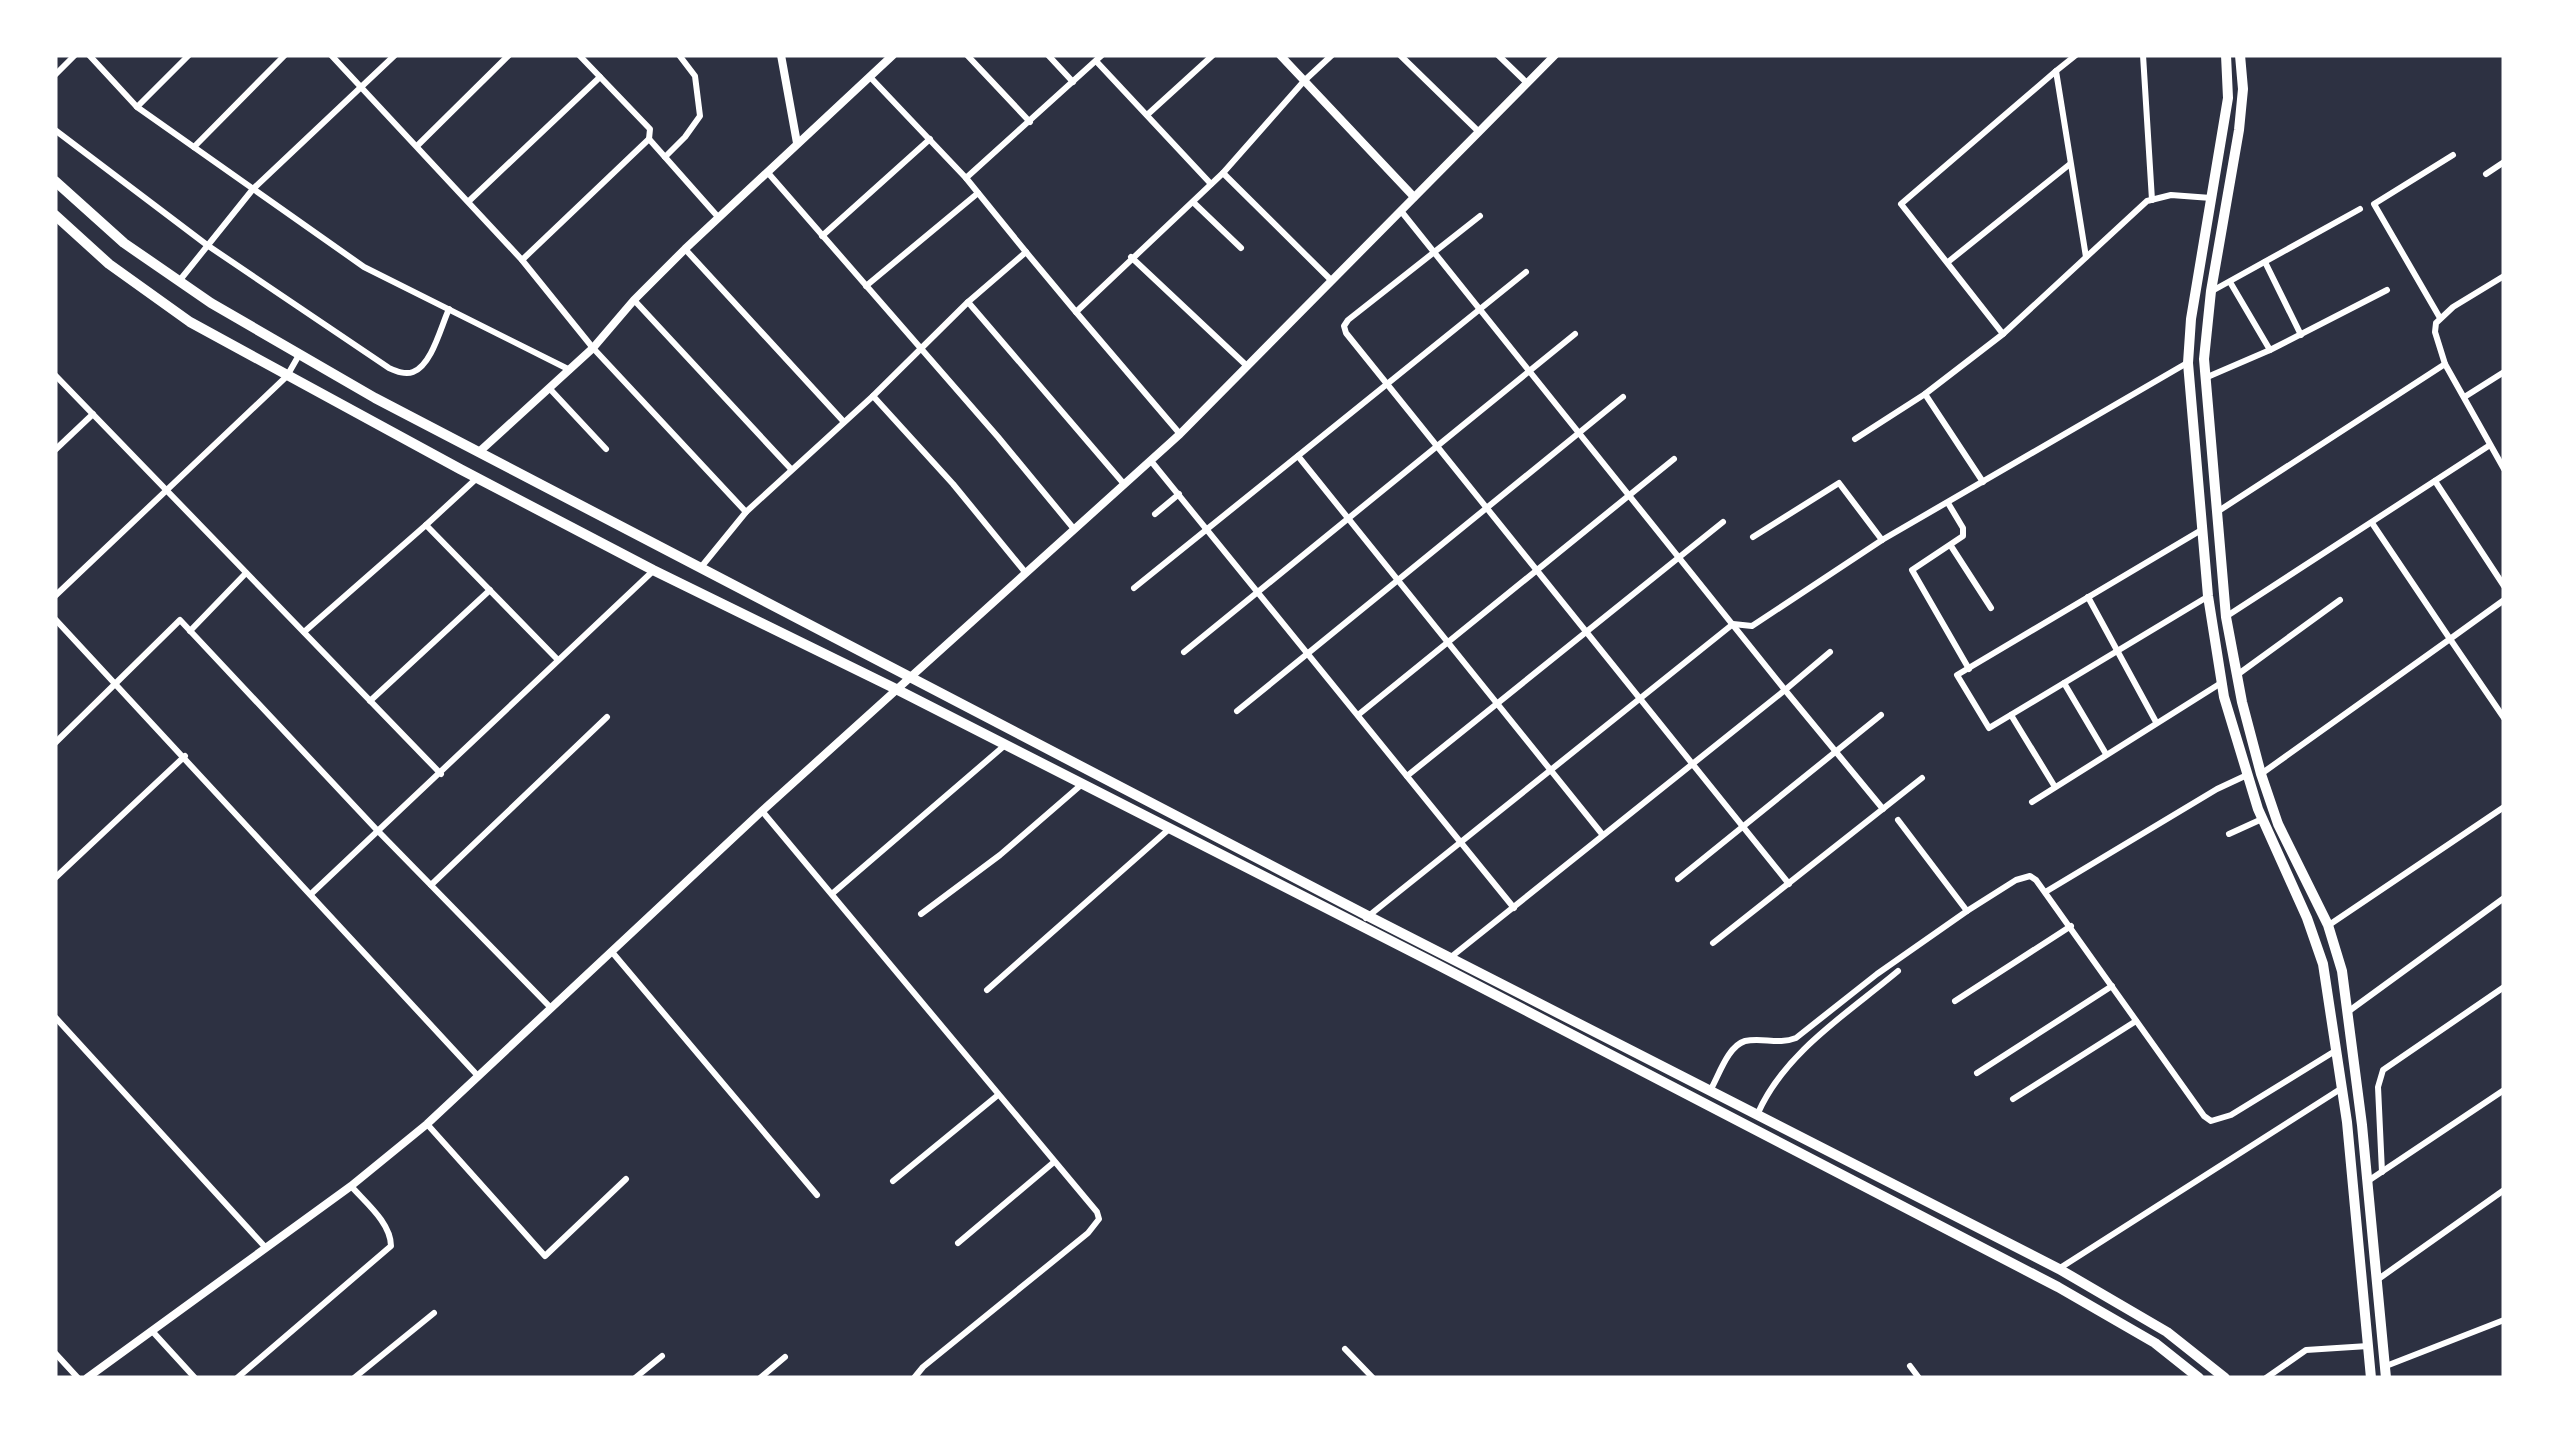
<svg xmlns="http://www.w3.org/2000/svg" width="2559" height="1433" font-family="Spectral,serif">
<rect width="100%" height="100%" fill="#2d3142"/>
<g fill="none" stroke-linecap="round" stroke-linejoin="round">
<g stroke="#fff" stroke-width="6">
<polyline points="89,55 137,107 364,267 570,370"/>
<polyline points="331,55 522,260 593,348 746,512"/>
<polyline points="579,55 650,129 649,139"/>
<polyline points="967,55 1030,122"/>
<polyline points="1048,55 1073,82"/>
<polyline points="1400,55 1478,131"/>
<polyline points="1498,55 1527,83"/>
<polyline points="2143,55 2152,200"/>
<polyline points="1096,61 1211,184"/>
<polyline points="2056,71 2076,55"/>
<polyline points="55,75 75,55"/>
<polyline points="137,107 189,55"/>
<polyline points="1147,115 1213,55"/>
<path d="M55 130 207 245 389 368C396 371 405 375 413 372 432 365 441 326 449 309"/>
<polyline points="418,145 509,55"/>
<polyline points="194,147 285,55"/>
<polyline points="665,157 685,137 700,116 695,76 679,55"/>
<polyline points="1223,173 1332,281"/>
<polyline points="769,174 998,437 1074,529"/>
<polyline points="2486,174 2504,162"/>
<polyline points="966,178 1102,55"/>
<polyline points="469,201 600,77"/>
<polyline points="1193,202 1241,248"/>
<polyline points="1401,211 1785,690 1451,957"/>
<polyline points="1480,216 1348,320 1344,326 1346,333 1789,884"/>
<polyline points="822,236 930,139"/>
<polyline points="685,249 844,422"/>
<polyline points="1026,252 1076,312 1223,173 1304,81 1332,55"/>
<polyline points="1131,257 1247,366"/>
<polyline points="522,260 649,139 719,218"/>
<polyline points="1948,262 2070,164"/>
<polyline points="2265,262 2301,335"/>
<polyline points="2504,276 2453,307 2436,323 2435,332 2445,364 2504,469"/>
<polyline points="180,280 253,189 395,55"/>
<polyline points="2230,282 2270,350"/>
<polyline points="866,286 978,193"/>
<polyline points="2212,291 2360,209"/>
<polyline points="634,300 791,469"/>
<polyline points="968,302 1124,484"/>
<polyline points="1076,312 1180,434"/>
<polyline points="2440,318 2374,204 2453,155"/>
<polyline points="2003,334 1901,204 2056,71 2086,257"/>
<polyline points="55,375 441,774"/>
<polyline points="2205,378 2270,350 2387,290"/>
<polyline points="550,389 606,449"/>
<polyline points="1925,394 1983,482"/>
<polyline points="873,396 953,484 1025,572"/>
<polyline points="2466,396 2504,372"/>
<polyline points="1855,439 1925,394 2003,334 2147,201 2171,195 2211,198"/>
<polyline points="55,450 93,414"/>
<polyline points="1298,456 1602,834"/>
<polyline points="1151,461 1514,908"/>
<polyline points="477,478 426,525 558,660"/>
<polyline points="2435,481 2504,586"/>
<polyline points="1948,503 1963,528 1963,536 1912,570 1969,669"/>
<polyline points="2217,512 2445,364"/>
<polyline points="1155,514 1179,494"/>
<polyline points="2372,523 2450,639 2504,600"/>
<polyline points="2203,529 1957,675 1989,728 2207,597"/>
<polyline points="1753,537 1839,483 1882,540"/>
<polyline points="1951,546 1991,608"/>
<polyline points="702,566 746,512 873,396 968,302 1026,252 966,178 871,78"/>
<polyline points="1134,588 1526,272"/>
<polyline points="55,596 287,376 299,355"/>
<polyline points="2088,597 2156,722"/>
<polyline points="2227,616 2490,445"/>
<polyline points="55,619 478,1076"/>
<polyline points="190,631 246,573"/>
<polyline points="304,632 426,525"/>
<polyline points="1184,652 1575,334"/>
<polyline points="1830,652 1785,690 1883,809"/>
<polyline points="2237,675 2340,600"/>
<polyline points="2064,683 2106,754"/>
<polyline points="370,701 490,590"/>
<polyline points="1237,711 1623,397"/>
<polyline points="1358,715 1674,459"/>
<polyline points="2011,715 2055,787"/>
<polyline points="55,743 180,620 376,829 551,1008"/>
<polyline points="2261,774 2450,639 2504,718"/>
<polyline points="1407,776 1723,522"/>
<polyline points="2032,802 2221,683"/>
<polyline points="762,811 1097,1212 1099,1219 1088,1233 923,1367 914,1378"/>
<polyline points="1898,820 1967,911 2016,880 2030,876 2036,880 2204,1116 2211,1121 2231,1115 2335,1051"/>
<polyline points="2229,834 2262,819"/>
<polyline points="55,878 185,756"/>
<polyline points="1678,879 1881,715"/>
<polyline points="431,885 607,717"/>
<polyline points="2047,891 2217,789 2247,775"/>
<polyline points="833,893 1004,746"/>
<polyline points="311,894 653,571"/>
<polyline points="921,914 1000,855 1081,785"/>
<polyline points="1366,918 1733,624 1752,626 1882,540 2187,363"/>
<polyline points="2329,925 2504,807"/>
<polyline points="1713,943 1922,778"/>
<polyline points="612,952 817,1195"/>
<polyline points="987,990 1168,830"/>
<polyline points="1955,1001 2071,926"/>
<polyline points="2349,1011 2504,898"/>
<polyline points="55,1017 266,1248"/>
<polyline points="1977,1073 2112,986"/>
<path d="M1711 1089C1719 1075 1728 1046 1745 1041 1762 1037 1778 1045 1796 1038L1877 974 1967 911"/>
<polyline points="2013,1099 2136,1021"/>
<path d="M1758 1113C1785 1052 1848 1013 1898 971"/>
<polyline points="427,1124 545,1256 626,1179"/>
<polyline points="2382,1172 2378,1087 2383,1070 2504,987"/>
<polyline points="893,1181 998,1095"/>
<polyline points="2368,1181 2504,1090"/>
<polyline points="958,1243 1054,1162"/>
<polyline points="2060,1268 2342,1088"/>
<polyline points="2377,1280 2504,1190"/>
<polyline points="153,1332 195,1378"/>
<polyline points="1345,1349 1373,1378"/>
<polyline points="55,1353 78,1378"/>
<polyline points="1910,1366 1919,1378"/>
<polyline points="2386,1366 2504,1320"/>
<path d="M237 1378 391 1246C391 1223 366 1203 351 1186"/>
<polyline points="354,1378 434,1313"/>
<polyline points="635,1378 662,1356"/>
<polyline points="760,1378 785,1357"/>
<polyline points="2266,1378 2306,1350 2368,1346"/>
</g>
<g stroke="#fff" stroke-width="8">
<polyline points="781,55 797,143"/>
<polyline points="1280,55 1414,197"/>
<polyline points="479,452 593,348 634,300 685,249 893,55"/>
<polyline points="87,1378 351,1186 427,1124 762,811 1180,434 1555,55"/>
</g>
<g stroke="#fff" stroke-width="10">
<polyline points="55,181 124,243 211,303 375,398 1368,916 2059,1269 2167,1332 2225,1378"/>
<polyline points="55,215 109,264 190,322 460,469 653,570 896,689 1438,965 2058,1287 2155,1343 2199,1378"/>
</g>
<g stroke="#fff" stroke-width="10">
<polyline points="2226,55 2228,98 2191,319 2188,363 2208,596 2224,697 2258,809 2307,918 2323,964 2347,1122 2371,1378"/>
<polyline points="2240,55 2243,89 2239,130 2211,291 2204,359 2226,617 2242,702 2261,774 2278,824 2328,925 2342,971 2362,1125 2386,1378"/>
</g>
</g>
<rect width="2559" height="1433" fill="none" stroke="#ffffff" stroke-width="115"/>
</svg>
